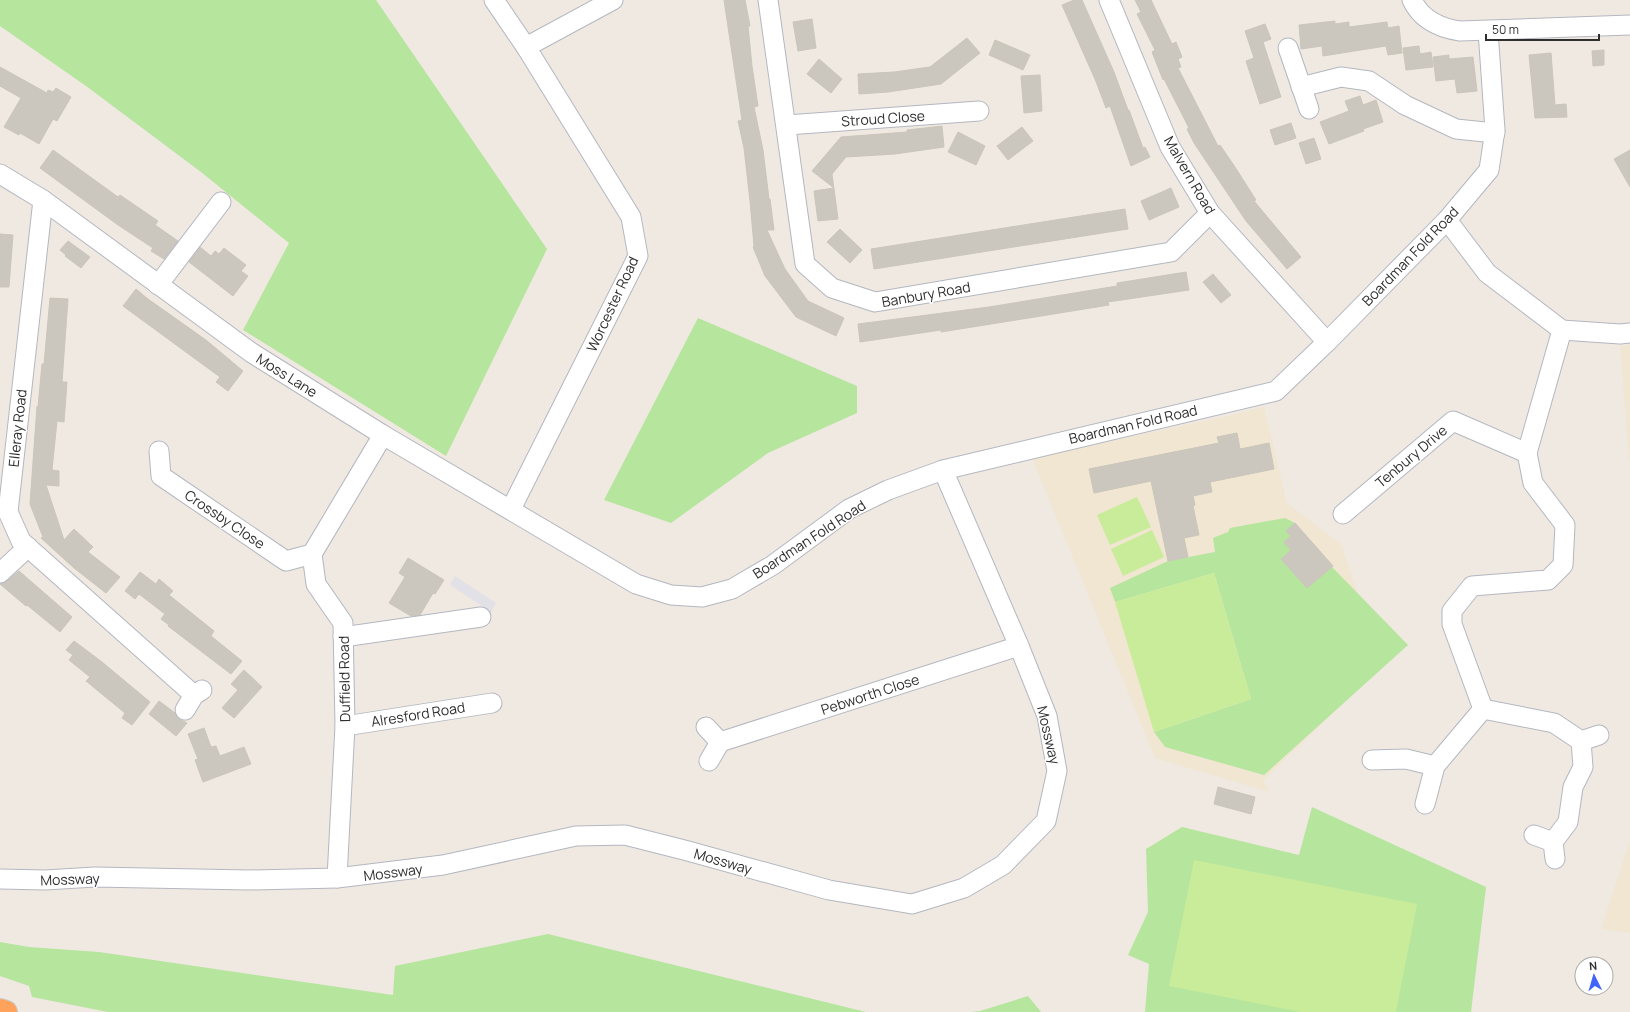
<svg xmlns="http://www.w3.org/2000/svg" width="1630" height="1012" font-family="Manrope,sans-serif">
<rect width="100%" height="100%" fill="#efe9e1"/>
<polygon fill="#e3e1e8" points="455,576 496,603 491,612 450,585"/>
<g fill="#f0e6d1">
<polygon points="1630,345 1630,467 1620,346"/>
<polygon points="1264,407 1287,503 1341,544 1358,594 1408,645 1338,708 1263,781 1270,792 1155,758 1032,458 1228,416"/>
<polygon points="1630,841 1630,933 1601,929"/>
</g>
<g fill="#b6e59e">
<polygon points="0,0 376,0 547,249 446,456 243,330 289,243 201,172 86,86 0,26"/>
<polygon points="698,318 857,386 857,413 768,453 671,523 604,500"/>
<polygon points="1285,518 1295,523 1286,531 1291,536 1284,542 1291,550 1281,559 1307,588 1332,567 1408,645 1264,775 1165,747 1154,732 1251,699 1214,573 1115,602 1110,588 1168,561 1215,552 1213,538 1228,532 1230,528"/>
<polygon points="1312,807 1486,887 1471,1012 1145,1012 1149,964 1128,955 1148,912 1146,849 1182,827 1299,855"/>
<polygon points="548,934 866,1012 108,1012 32,997 29,986 0,976 0,942 29,947 99,952 393,995 395,966"/>
<polygon points="1028,996 1041,1012 971,1012 980,1011"/>
</g>
<g fill="#c9ec9a">
<polygon points="1137,497 1151,527 1110,545 1097,515"/>
<polygon points="1152,530 1164,557 1123,576 1111,549"/>
<polygon points="1214,573 1251,699 1154,732 1115,602"/>
<polygon points="1194,860 1417,904 1396,1012 1301,1012 1169,986"/>
</g>
<g fill="#cbc7bf" stroke="#cbc5ba">
<polygon points="724,0 745,0 750,26 748,26 752,66 758,106 754,107 763,150 769,199 770,199 774,230 767,230 785,269 808,301 844,318 836,336 796,317 765,276 753,247 754,246 750,201 744,148 738,121 742,120"/>
<polygon points="1074,0 1082,0 1114,72 1128,110 1129,110 1143,148 1145,147 1150,157 1131,166 1110,106 1106,108 1095,79 1062,5"/>
<polygon points="1135,0 1151,0 1172,44 1176,42 1182,57 1178,59 1181,67 1178,68 1218,146 1220,145 1235,167 1256,200 1254,201 1301,257 1287,269 1246,221 1194,143 1187,129 1189,128 1164,79 1163,80 1152,52 1155,50 1137,14 1141,12"/>
<polygon points="812,19 816,48 798,51 793,22"/>
<polygon points="1335,21 1335,24 1349,22 1349,27 1387,22 1388,28 1399,26 1402,53 1388,55 1386,46 1323,56 1322,46 1301,49 1299,25"/>
<polygon points="1265,24 1271,39 1263,42 1281,97 1260,104 1246,61 1254,58 1245,31"/>
<polygon points="967,38 980,53 941,84 888,92 859,94 858,74 894,72 930,67"/>
<polygon points="995,40 1030,55 1023,70 989,55"/>
<polygon points="1419,46 1420,54 1431,52 1433,67 1406,70 1403,48"/>
<polygon points="1604,50 1604,65 1593,66 1592,51"/>
<polygon points="1551,53 1555,105 1566,104 1567,117 1535,118 1529,55"/>
<polygon points="1449,55 1449,59 1473,57 1477,91 1457,93 1455,79 1436,81 1433,57"/>
<polygon points="819,59 842,79 831,93 807,74"/>
<polygon points="0,67 47,93 48,90 53,92 56,88 71,97 57,121 53,119 39,144 20,133 19,135 4,127 21,98 0,86"/>
<polygon points="1040,75 1042,111 1024,113 1021,76"/>
<polygon points="1360,96 1363,105 1376,100 1383,122 1363,129 1364,131 1329,144 1320,122 1349,111 1345,101"/>
<polygon points="1291,123 1296,138 1275,145 1270,130"/>
<polygon points="942,126 944,147 895,154 846,157 832,174 838,219 818,221 814,191 834,188 812,171 841,137 907,132 907,130"/>
<polygon points="1022,127 1033,141 1008,160 997,146"/>
<polygon points="958,132 985,146 976,165 948,152"/>
<polygon points="1314,138 1321,159 1306,164 1299,143"/>
<polygon points="53,150 118,197 120,195 158,221 155,225 178,241 164,259 151,251 153,248 118,225 40,168"/>
<polygon points="1630,150 1630,187 1614,159"/>
<polygon points="1171,188 1179,207 1149,220 1141,201"/>
<polygon points="1125,209 1128,229 874,269 871,249"/>
<polygon points="840,229 862,250 850,263 827,242"/>
<polygon points="0,234 13,235 9,287 0,287"/>
<polygon points="68,241 90,257 81,268 65,256 66,255 60,250"/>
<polygon points="200,247 211,256 215,251 219,254 224,248 246,265 241,271 248,276 233,296 189,262"/>
<polygon points="1186,272 1189,290 1108,302 1109,305 1035,317 941,332 941,330 860,342 858,324 989,307 1117,286 1117,283"/>
<polygon points="1213,274 1231,295 1221,303 1203,282"/>
<polygon points="136,289 148,299 206,340 243,371 228,391 216,382 220,377 123,306"/>
<polygon points="50,298 68,299 62,382 67,382 64,422 57,421 52,470 59,471 59,486 46,485 64,540 74,529 93,547 88,552 120,577 106,593 74,568 41,538 43,537 30,504 37,406 38,407 42,364 44,364"/>
<polygon points="1237,433 1240,449 1269,443 1274,469 1210,482 1212,492 1193,496 1195,505 1193,506 1199,535 1184,538 1188,557 1168,561 1151,481 1094,493 1089,469 1219,443 1217,437"/>
<polygon points="1295,523 1333,566 1307,588 1281,559 1291,550 1284,542 1291,536 1286,531"/>
<polygon points="408,558 444,580 435,594 433,593 420,615 411,616 389,603 405,577 399,573"/>
<polygon points="19,571 72,617 60,632 27,605 26,606 0,584 7,581"/>
<polygon points="140,572 156,584 159,579 173,591 169,595 214,631 211,636 242,661 231,674 168,626 169,625 161,619 165,614 139,594 135,599 125,591"/>
<polygon points="74,641 102,662 150,702 132,725 122,718 125,713 86,681 90,677 69,660 73,655 66,650"/>
<polygon points="244,670 262,687 234,718 222,708 238,690 231,684"/>
<polygon points="159,701 175,713 179,719 187,723 176,736 149,714"/>
<polygon points="204,728 211,747 216,746 220,756 244,747 251,764 203,782 195,760 198,759 188,734"/>
<polygon points="1218,787 1255,797 1251,814 1214,804"/>
</g>
<g fill="none" stroke-linecap="round" stroke-linejoin="round">
<defs>
<g id="minor">
<polyline points="494,0 526,47 631,217 638,256 511,509"/>
<polyline points="768,0 805,264 832,288 875,302 1171,252 1210,213"/>
<polyline points="1109,0 1170,147 1210,213 1327,342"/>
<path d="M1412 0C1421 19 1439 28 1460 31L1630 25"/>
<polyline points="526,47 613,0"/>
<polyline points="1288,48 1309,109"/>
<polyline points="1301,87 1341,77 1369,81 1405,105 1456,129 1495,133"/>
<polyline points="787,125 979,111"/>
<polyline points="0,174 43,200 252,353 383,435 636,584 671,595 702,597 732,589 773,565 849,509 888,490 943,470 1276,391 1327,342 1447,220 1489,170 1495,130 1488,31"/>
<polyline points="43,200 8,512 21,541 194,695"/>
<polyline points="1447,220 1487,273 1562,330 1620,334 1630,333"/>
<polyline points="158,285 221,202"/>
<polyline points="159,451 161,476 286,561 312,554"/>
<polyline points="1343,514 1453,421 1527,453"/>
<polyline points="0,573 28,547"/>
<polyline points="343,637 481,617"/>
<polyline points="1483,709 1554,723 1581,741 1583,767 1573,787 1568,822 1553,842"/>
<polyline points="185,710 194,695 202,690"/>
<polyline points="345,726 492,703"/>
<polyline points="706,727 720,742 1019,646"/>
<polyline points="1581,741 1599,735"/>
<polyline points="1372,760 1406,759 1435,766"/>
<polyline points="709,761 720,742"/>
<polyline points="1425,804 1435,766 1483,709 1452,624 1452,611 1472,586 1548,580 1563,565 1565,525 1533,483 1527,453 1562,330"/>
<polyline points="1534,835 1553,842 1555,859"/>
<polyline points="337,878 345,726 343,623 316,584 312,554 383,435"/>
<polyline points="0,879 45,880 95,877 249,880 337,878 443,865 576,836 625,835 688,851 829,890 912,904 964,888 1003,865 1046,821 1057,771 1047,716 1019,646 943,470"/>
</g>
<polyline id="highway" points="0,1010 6,1012"/>
</defs>
<use href="#minor" stroke="#b4b7c1" stroke-width="21"/>
<use href="#highway" stroke="#c9c9c9" stroke-width="24"/>
<use href="#minor" stroke="#fff" stroke-width="19"/>
<use href="#highway" stroke="#ffa35c" stroke-width="22"/>
</g>
<g text-anchor="middle" dominant-baseline="central" stroke-width="3" stroke-linejoin="round" paint-order="stroke">
<g font-size="14" fill="#2e2e2e" stroke="#fff">
<text transform="translate(883 118) rotate(-4)">Stroud Close</text>
<text transform="translate(1190 175) rotate(60)">Malvern Road</text>
<text transform="translate(1410 256) rotate(-46)">Boardman Fold Road</text>
<text transform="translate(926 294) rotate(-10)">Banbury Road</text>
<text transform="translate(612 304) rotate(-65)">Worcester Road</text>
<text transform="translate(287 375) rotate(32)">Moss Lane</text>
<text transform="translate(1133 424) rotate(-13)">Boardman Fold Road</text>
<text transform="translate(17 428) rotate(-84)">Elleray Road</text>
<text transform="translate(1411 456) rotate(-40)">Tenbury Drive</text>
<text transform="translate(225 519) rotate(34)">Crossby Close</text>
<text transform="translate(809 539) rotate(-33)">Boardman Fold Road</text>
<text transform="translate(344 679) rotate(-91)">Duffield Road</text>
<text transform="translate(870 694) rotate(-18)">Pebworth Close</text>
<text transform="translate(418 714) rotate(-9)">Alresford Road</text>
<text transform="translate(1049 735) rotate(77)">Mossway</text>
<text transform="translate(723 861) rotate(16)">Mossway</text>
<text transform="translate(393 872) rotate(-7)">Mossway</text>
<text transform="translate(70 879) rotate(-2)">Mossway</text>
</g>
</g>
<g transform="translate(1594 976) rotate(355)"><circle r="19" fill="#ffffff" stroke="#ababab"/>
<path d="M0-3L7 15L0 10L-7 15Z" fill="#4264fb"/>
<text y="-6" font-size="11" font-weight="bold" text-anchor="middle" fill="#2e2e2e">N</text>
</g>
<path d="M1486 34v6h113v-6" fill="none" stroke="#2e2e2e" stroke-width="2"/>
<text x="1492" y="34" font-size="12" fill="#2e2e2e" stroke="#ffffff" stroke-width="3" paint-order="stroke">50 m</text>
</svg>
